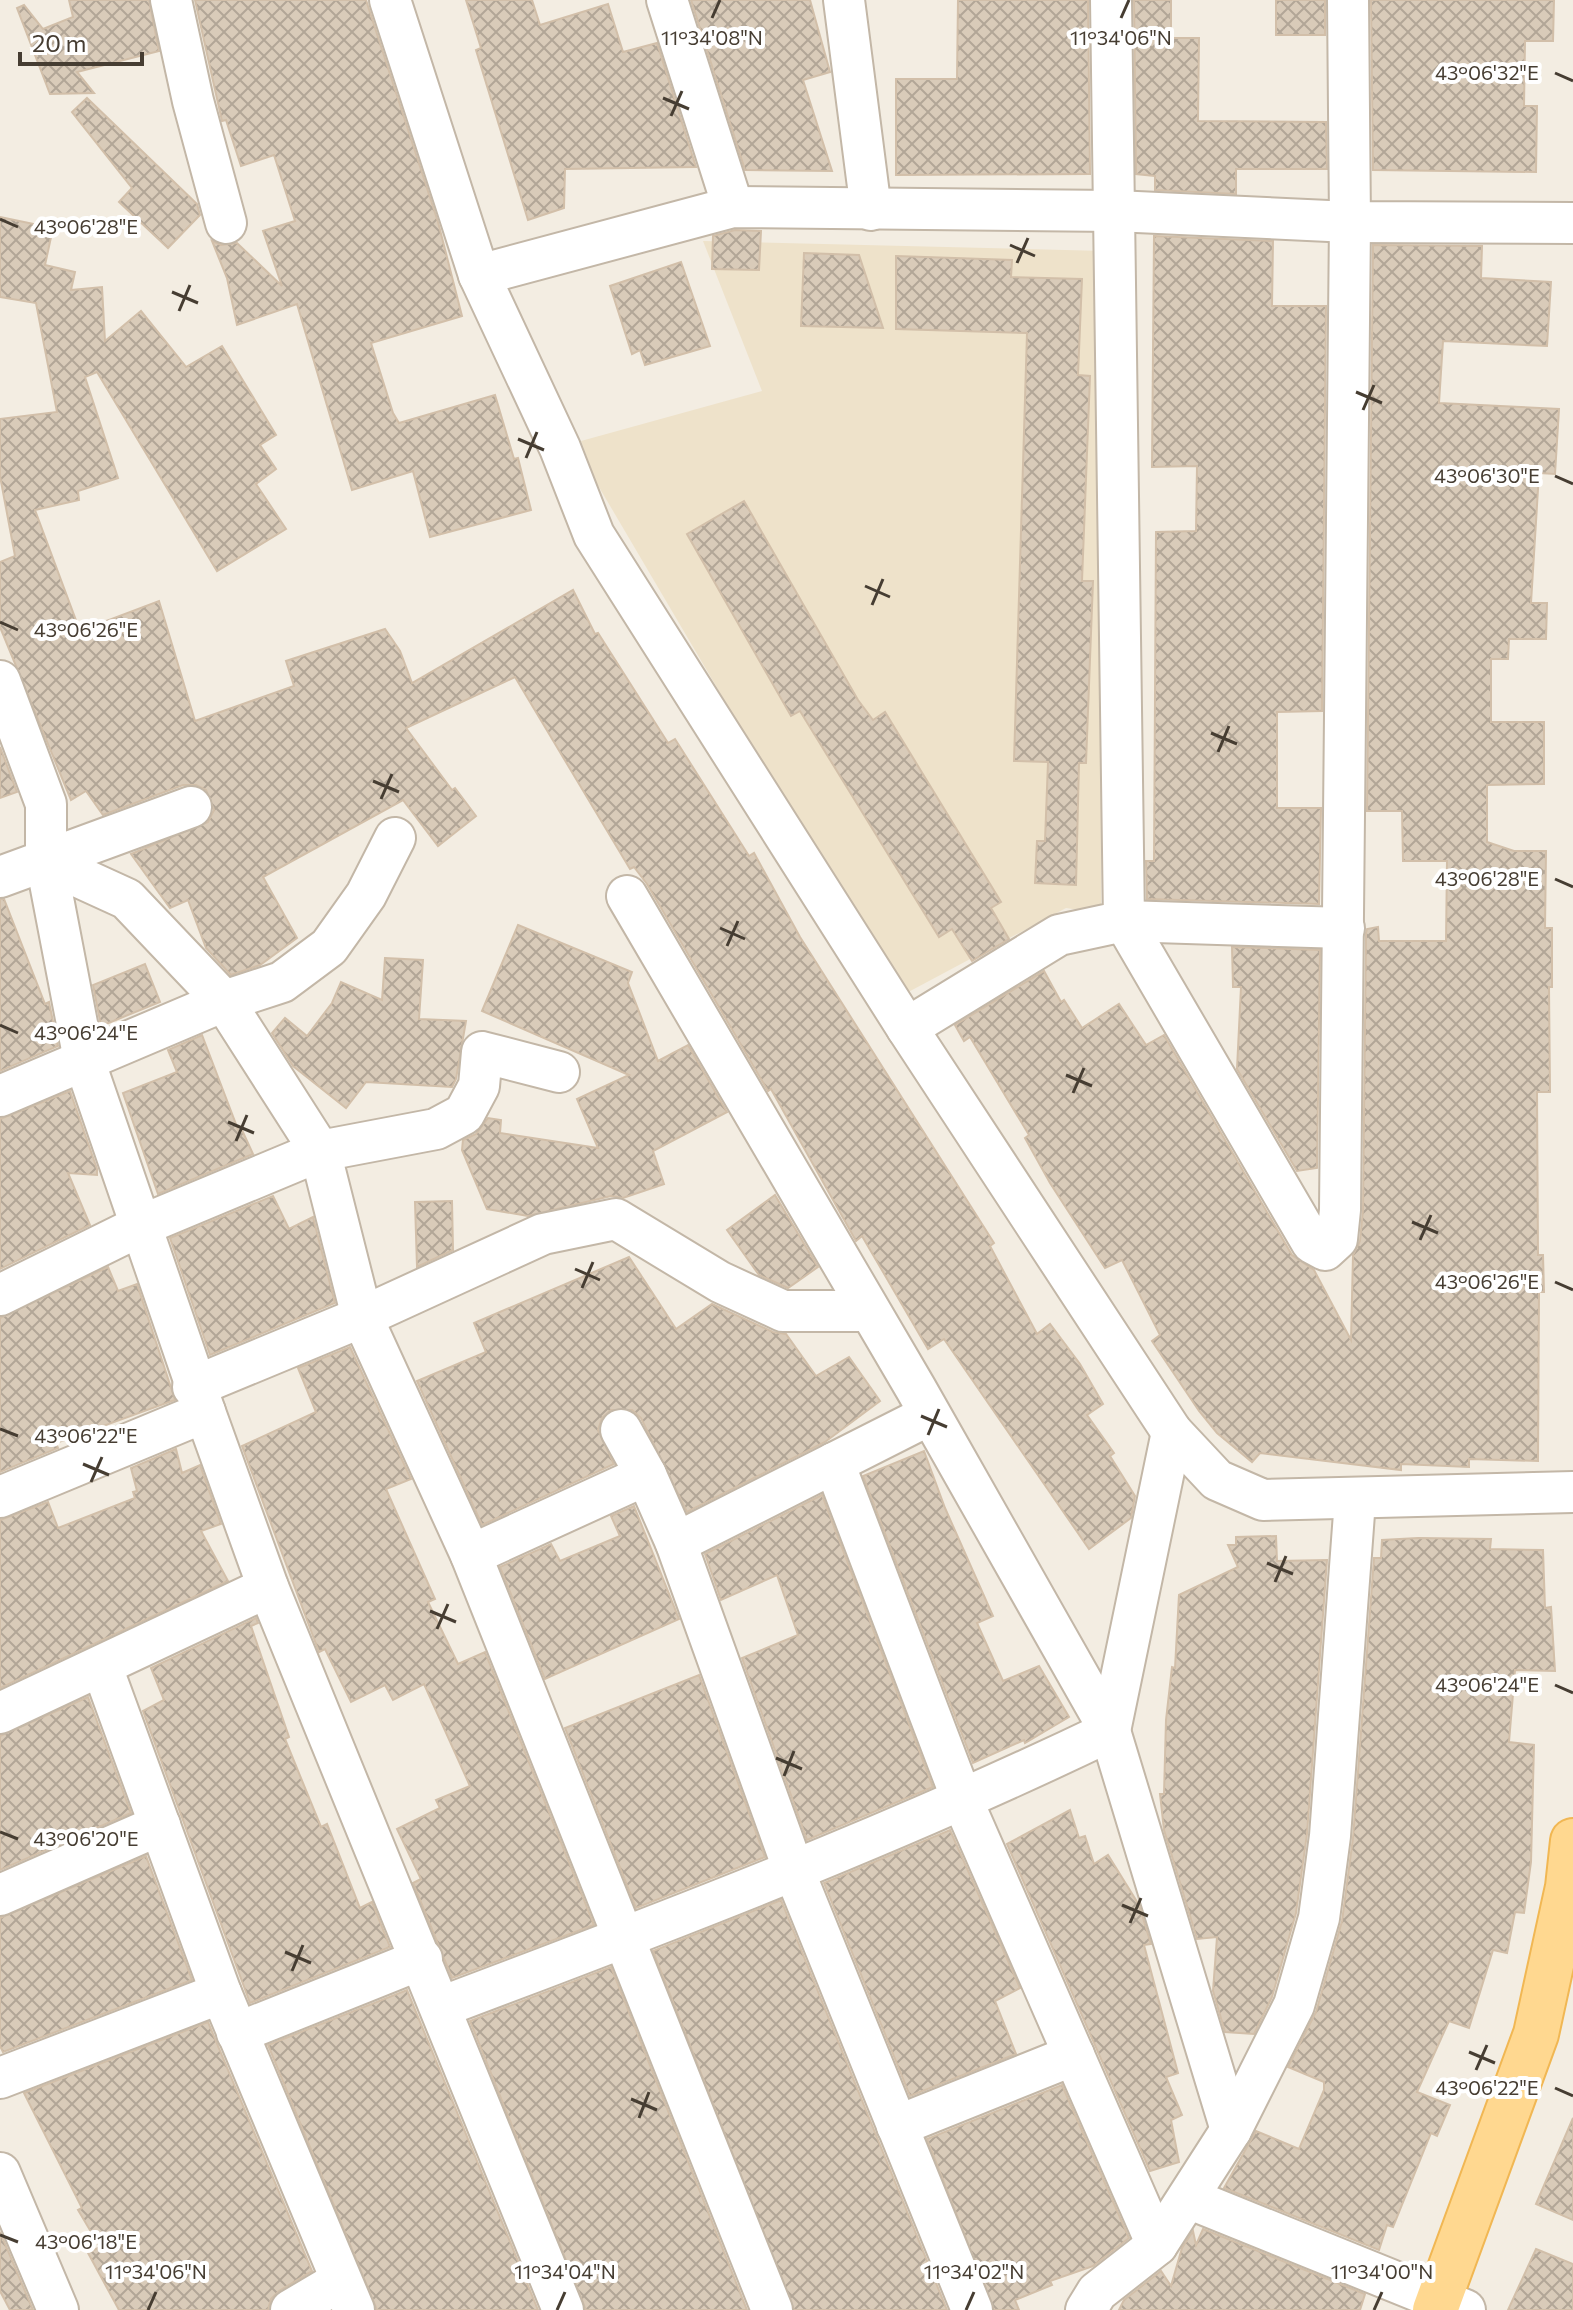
<svg xmlns="http://www.w3.org/2000/svg" width="1573" height="2310" font-family="Commissioner,sans-serif">
<defs>
<pattern id="building-cross-hatch" width="8" height="8" patternUnits="userSpaceOnUse" patternTransform="scale(2)"><rect width="8" height="8" fill="#d9cbb9"/><path d="M0 0l8 8M0 8l8-8" fill="none" stroke="#b2a697"/></pattern>
</defs>
<rect width="100%" height="100%" fill="#f3ede2"/>
<polygon fill="#eee2ca" points="703,241 1104,251 1101,913 1066,908 899,997 596,482 581,441 762,391"/>
<g fill="url(#building-cross-hatch)" stroke="#d2bfa9" stroke-width="2">
<polygon points="69,0 149,0 159,51 77,72 94,93 50,94 17,8 24,5 43,29 73,17"/>
<polygon points="195,0 366,0 438,222 462,316 371,343 393,413 399,423 495,395 514,459 518,458 531,510 430,537 413,471 352,490 297,304 237,325 227,278 212,241 221,245 237,243 282,286 263,231 295,221 274,155 241,166 226,120 222,121"/>
<polygon points="466,0 532,0 540,25 608,4 623,52 657,43 696,167 565,169 564,208 528,220 476,50 481,48"/>
<polygon points="691,0 810,0 830,72 803,80 832,171 745,170"/>
<polygon points="958,0 1088,0 1090,174 896,175 896,79 957,79"/>
<polygon points="1134,0 1171,0 1171,38 1199,38 1198,121 1326,122 1327,169 1236,169 1236,194 1155,190 1155,176 1136,174"/>
<rect x="1276" y="0" width="49" height="35"/>
<polygon points="1371,0 1554,0 1553,41 1525,41 1524,106 1537,106 1536,172 1373,170"/>
<polygon points="87,98 197,204 200,215 168,248 119,202 132,188 72,112"/>
<polygon points="0,217 53,228 45,265 75,272 71,290 102,287 105,341 141,311 186,367 222,346 276,435 260,445 276,469 256,484 286,529 217,571 97,372 85,377 118,478 78,491 79,500 35,510 80,631 159,601 195,721 294,686 286,661 385,629 400,651 412,683 573,590 595,634 598,633 668,743 675,739 749,856 754,853 800,937 994,1243 990,1246 1037,1334 1050,1324 1080,1364 1103,1404 1087,1415 1114,1453 1110,1456 1135,1496 1131,1518 1089,1549 944,1339 928,1349 862,1236 856,1241 771,1089 768,1091 647,884 634,867 630,869 515,677 406,728 452,790 455,788 476,816 438,846 403,800 263,877 297,938 260,965 231,975 206,948 188,900 170,908 131,854 208,822 214,810 206,790 196,785 183,785 103,815 86,791 71,800 0,627 0,562 15,556 0,476 0,419 57,412 36,303 0,297"/>
<polygon points="735,230 761,231 759,270 712,269 713,236"/>
<polygon points="1154,236 1273,241 1272,306 1326,306 1322,711 1277,712 1277,808 1321,808 1319,904 1147,899 1146,861 1154,861 1156,532 1196,531 1197,466 1152,467"/>
<polygon points="1373,245 1482,246 1481,278 1551,282 1547,346 1443,341 1439,403 1559,409 1555,474 1539,473 1531,603 1547,603 1546,639 1509,639 1508,659 1491,659 1491,722 1544,722 1544,784 1487,785 1487,842 1514,851 1546,851 1545,928 1552,928 1552,987 1549,987 1550,1092 1537,1092 1538,1255 1543,1255 1544,1292 1539,1292 1538,1461 1469,1459 1469,1467 1401,1464 1401,1470 1260,1453 1252,1462 1217,1433 1199,1411 1152,1341 1160,1335 1122,1260 1105,1268 1050,1183 1025,1138 1029,1135 970,1037 964,1041 955,1025 1044,971 1061,1002 1064,1000 1082,1028 1119,1004 1146,1045 1164,1035 1292,1255 1314,1270 1351,1340 1353,1255 1360,1241 1363,1210 1366,933 1367,929 1378,927 1379,941 1446,941 1447,861 1403,861 1402,811 1367,811"/>
<polygon points="804,253 859,255 883,328 801,326"/>
<polygon points="896,256 1012,260 1011,277 1082,279 1078,375 1090,376 1082,581 1093,581 1086,763 1079,763 1076,885 1035,883 1037,841 1045,841 1048,762 1014,761 1027,333 896,329"/>
<polygon points="681,262 710,346 645,365 640,350 632,354 610,286"/>
<polygon points="744,501 858,700 873,720 885,712 1001,902 991,908 1009,939 972,961 952,929 939,937 800,711 791,716 687,534"/>
<polygon points="0,747 17,792 0,798"/>
<polygon points="0,899 4,899 45,1004 49,1002 58,1046 0,1071"/>
<polygon points="518,925 632,972 628,983 658,1061 688,1045 727,1112 653,1151 664,1184 623,1198 611,1196 528,1216 487,1209 462,1150 463,1140 476,1134 488,1118 501,1120 500,1133 598,1148 577,1099 629,1075 482,1011"/>
<polygon points="1232,947 1320,950 1317,1168 1297,1171 1237,1069 1241,987 1233,987"/>
<polygon points="385,958 423,960 419,1019 466,1021 456,1079 452,1087 366,1082 346,1108 293,1066 272,1033 285,1018 307,1036 332,1003 341,982 382,1000"/>
<polygon points="145,964 160,1002 101,1026 93,985"/>
<polygon points="202,1035 239,1132 242,1130 253,1154 158,1194 123,1093 177,1072 168,1050"/>
<polygon points="70,1091 97,1169 97,1175 68,1173 90,1225 0,1269 0,1119"/>
<polygon points="775,1195 818,1267 788,1288 759,1275 727,1230"/>
<polygon points="273,1196 289,1229 313,1217 335,1303 210,1355 170,1238"/>
<polygon points="452,1201 453,1250 417,1267 415,1202"/>
<polygon points="629,1257 676,1329 712,1304 773,1332 786,1334 816,1376 849,1357 880,1401 825,1442 687,1512 641,1418 632,1410 611,1410 602,1418 598,1430 614,1464 482,1525 417,1381 486,1352 474,1323"/>
<polygon points="108,1267 118,1291 137,1284 175,1400 56,1443 58,1448 0,1472 0,1318"/>
<polygon points="350,1347 411,1479 386,1489 435,1599 428,1602 458,1664 485,1652 594,1925 452,1978 413,1883 421,1879 397,1829 440,1808 436,1800 470,1786 424,1684 393,1700 385,1685 351,1702 325,1649 319,1652 242,1446 316,1412 298,1368"/>
<polygon points="176,1449 182,1473 200,1465 221,1524 201,1531 228,1581 0,1688 0,1520 48,1502 58,1528 135,1498 133,1492 137,1491 131,1468"/>
<polygon points="924,1451 945,1508 993,1616 977,1623 1003,1681 1039,1666 1069,1717 1025,1743 1024,1740 973,1763 863,1476"/>
<polygon points="822,1495 933,1787 807,1840 742,1658 798,1635 777,1575 721,1600 705,1554"/>
<polygon points="634,1506 679,1619 545,1679 500,1567 551,1544 560,1561 620,1536 611,1516"/>
<polygon points="1276,1536 1277,1561 1327,1560 1307,1834 1296,1913 1272,1997 1254,2034 1225,2032 1213,1991 1217,1937 1197,1939 1164,1830 1160,1794 1164,1794 1166,1720 1172,1667 1175,1668 1179,1595 1238,1567 1228,1545 1236,1545 1236,1537"/>
<polygon points="1418,1538 1491,1539 1490,1549 1543,1550 1545,1608 1551,1607 1555,1671 1515,1670 1509,1742 1534,1745 1531,1862 1524,1913 1515,1912 1507,1953 1493,1950 1469,2028 1449,2021 1417,2092 1450,2105 1437,2136 1431,2133 1393,2227 1387,2225 1379,2250 1224,2188 1256,2131 1299,2149 1324,2090 1324,2082 1288,2067 1316,2012 1342,1921 1353,1838 1374,1558 1381,1558 1382,1540"/>
<polygon points="256,1618 258,1623 251,1626 289,1737 285,1739 321,1827 327,1824 360,1908 372,1902 390,1947 250,2003 143,1711 164,1700 151,1668"/>
<polygon points="699,1675 765,1857 636,1908 565,1728"/>
<polygon points="88,1697 131,1813 0,1870 0,1736"/>
<polygon points="1070,1810 1079,1838 1085,1836 1094,1864 1108,1855 1139,1905 1151,1944 1144,1945 1178,2073 1166,2077 1182,2115 1171,2120 1179,2162 1150,2171 1007,1844"/>
<polygon points="950,1830 1020,1988 995,2001 1016,2054 910,2096 824,1883"/>
<polygon points="146,1856 192,1980 3,2052 0,2046 0,1918"/>
<polygon points="781,1900 876,2135 947,2310 794,2310 653,1951"/>
<polygon points="611,1967 747,2310 586,2310 470,2021"/>
<polygon points="407,1990 538,2310 377,2310 268,2045"/>
<polygon points="208,2022 312,2271 279,2291 271,2299 268,2310 119,2310 88,2253 100,2247 78,2210 82,2208 24,2093"/>
<polygon points="1062,2085 1129,2238 1093,2266 1050,2281 1052,2285 1015,2300 1019,2310 994,2310 927,2139"/>
<polygon points="1573,2118 1573,2220 1536,2204"/>
<polygon points="1203,2229 1365,2294 1360,2310 1119,2310 1124,2300 1161,2271 1171,2286 1182,2248 1193,2231 1196,2245"/>
<polygon points="0,2232 33,2310 10,2310 0,2291"/>
<polygon points="1536,2249 1573,2264 1573,2310 1508,2310"/>
</g>
<g fill="none" stroke-linecap="round" stroke-linejoin="round">
<defs>
<g id="minor">
<polyline points="171,0 193,101 226,223"/>
<polyline points="390,0 479,275 560,448 594,535 907,1028 1172,1432 1217,1480 1263,1500 1573,1492"/>
<polyline points="667,0 733,207"/>
<polyline points="844,0 871,210"/>
<polyline points="479,275 733,207 1115,211 1350,222 1573,223"/>
<polyline points="0,681 46,804 46,862 84,1060 205,1412"/>
<polyline points="46,862 127,899 224,1001 320,1151 362,1317 471,1555 772,2310"/>
<polyline points="0,877 191,807"/>
<polyline points="627,896 916,1389 1110,1731 1231,2130"/>
<polyline points="1124,921 1312,1243 1325,1250 1337,1239 1340,1210 1350,222 1348,0"/>
<polyline points="1124,921 1344,928"/>
<polyline points="907,1028 1059,935 1124,921 1111,0"/>
<polyline points="0,1096 224,1001 282,982 329,947 366,895 395,838"/>
<polyline points="0,1295 140,1226 320,1151 436,1129 464,1114 479,1086 482,1052 559,1072"/>
<polyline points="193,1387 362,1317 543,1234 616,1219 720,1282 783,1311 868,1311"/>
<polyline points="621,1430 646,1475"/>
<polyline points="834,1463 963,1802 1157,2245"/>
<polyline points="0,1497 205,1412 268,1587 563,2310"/>
<polyline points="676,1543 929,1415"/>
<polyline points="471,1555 646,1475 676,1543 794,1871 972,2310"/>
<polyline points="102,1667 221,1993 354,2310"/>
<polyline points="0,1713 268,1587"/>
<polyline points="0,1895 160,1825"/>
<path d="M441 2007C667 1922 892 1836 1110 1731L1172 1432"/>
<polyline points="237,2033 422,1959"/>
<polyline points="0,2078 221,1993"/>
<polyline points="897,2126 1074,2055"/>
<polyline points="0,2173 58,2310"/>
<polyline points="1188,2198 1465,2310"/>
<polyline points="291,2310 340,2281"/>
<polyline points="1086,2310 1097,2292 1157,2245 1231,2130 1294,2005 1319,1918 1330,1836 1355,1500"/>
</g>
<polyline id="major" points="1435,2310 1536,2034 1568,1887 1573,1841"/>
</defs>
<use href="#minor" stroke="#c3b7a7" stroke-width="44"/>
<use href="#major" stroke="#f1b753" stroke-width="48"/>
<use href="#minor" stroke="#fff" stroke-width="40"/>
<use href="#major" stroke="#ffd890" stroke-width="44"/>
</g>
<path fill="none" stroke="#463d32" stroke-width="3" d="M712 18 720 0M1121 18 1129 0M1555 73 1573 81M663 98 689 109M671 116 682 91M0 219 18 227M1010 245 1035 256M1017 263 1028 238M172 292 198 303M179 311 190 285M1356 392 1382 403M1363 410 1374 385M518 439 544 450M526 458 537 432M1555 476 1573 484M865 586 890 597M872 605 883 579M0 622 18 630M1211 733 1237 744M1218 752 1229 726M373 781 399 792M381 799 392 774M1555 879 1573 887M720 928 745 939M727 946 738 921M0 1025 18 1033M1066 1075 1092 1086M1073 1093 1084 1068M228 1122 254 1133M236 1141 247 1115M1412 1222 1438 1233M1420 1240 1431 1215M575 1269 600 1280M1555 1282 1573 1290M582 1288 593 1262M921 1416 947 1427M0 1429 18 1436M928 1435 939 1409M83 1464 109 1475M91 1482 102 1457M1267 1563 1293 1574M1275 1582 1286 1556M430 1611 456 1622M437 1629 448 1604M1555 1685 1573 1693M776 1758 802 1769M784 1776 794 1751M0 1832 18 1839M1122 1905 1148 1916M1130 1923 1141 1898M285 1952 311 1963M292 1971 303 1945M1469 2052 1495 2063M1476 2070 1487 2045M1555 2088 1573 2096M631 2099 657 2110M639 2118 649 2092M0 2235 18 2242M148 2310 156 2292M557 2310 565 2292M966 2310 974 2292M1374 2310 1382 2292"/>
<g font-size="20" text-anchor="middle" fill="#463d32" stroke="#fff" stroke-width="8" stroke-linejoin="round" paint-order="stroke">
<text x="712" y="45">11°34'08"N</text>
<text x="1121" y="45">11°34'06"N</text>
<text x="1487" y="80">43°06'32"E</text>
<text x="86" y="234">43°06'28"E</text>
<text x="1487" y="483">43°06'30"E</text>
<text x="86" y="637">43°06'26"E</text>
<text x="1487" y="886">43°06'28"E</text>
<text x="86" y="1040">43°06'24"E</text>
<text x="1487" y="1289">43°06'26"E</text>
<text x="86" y="1443">43°06'22"E</text>
<text x="1487" y="1692">43°06'24"E</text>
<text x="86" y="1846">43°06'20"E</text>
<text x="1487" y="2095">43°06'22"E</text>
<text x="86" y="2249">43°06'18"E</text>
<text x="156" y="2279">11°34'06"N</text>
<text x="565" y="2279">11°34'04"N</text>
<text x="974" y="2279">11°34'02"N</text>
<text x="1382" y="2279">11°34'00"N</text>
</g>
<path d="M20 52v12h122v-12" fill="none" stroke="#463d32" stroke-width="4"/>
<text x="32" y="52" font-size="24" fill="#463d32" stroke="#ffffff" stroke-width="6" paint-order="stroke">20 m</text>
</svg>
